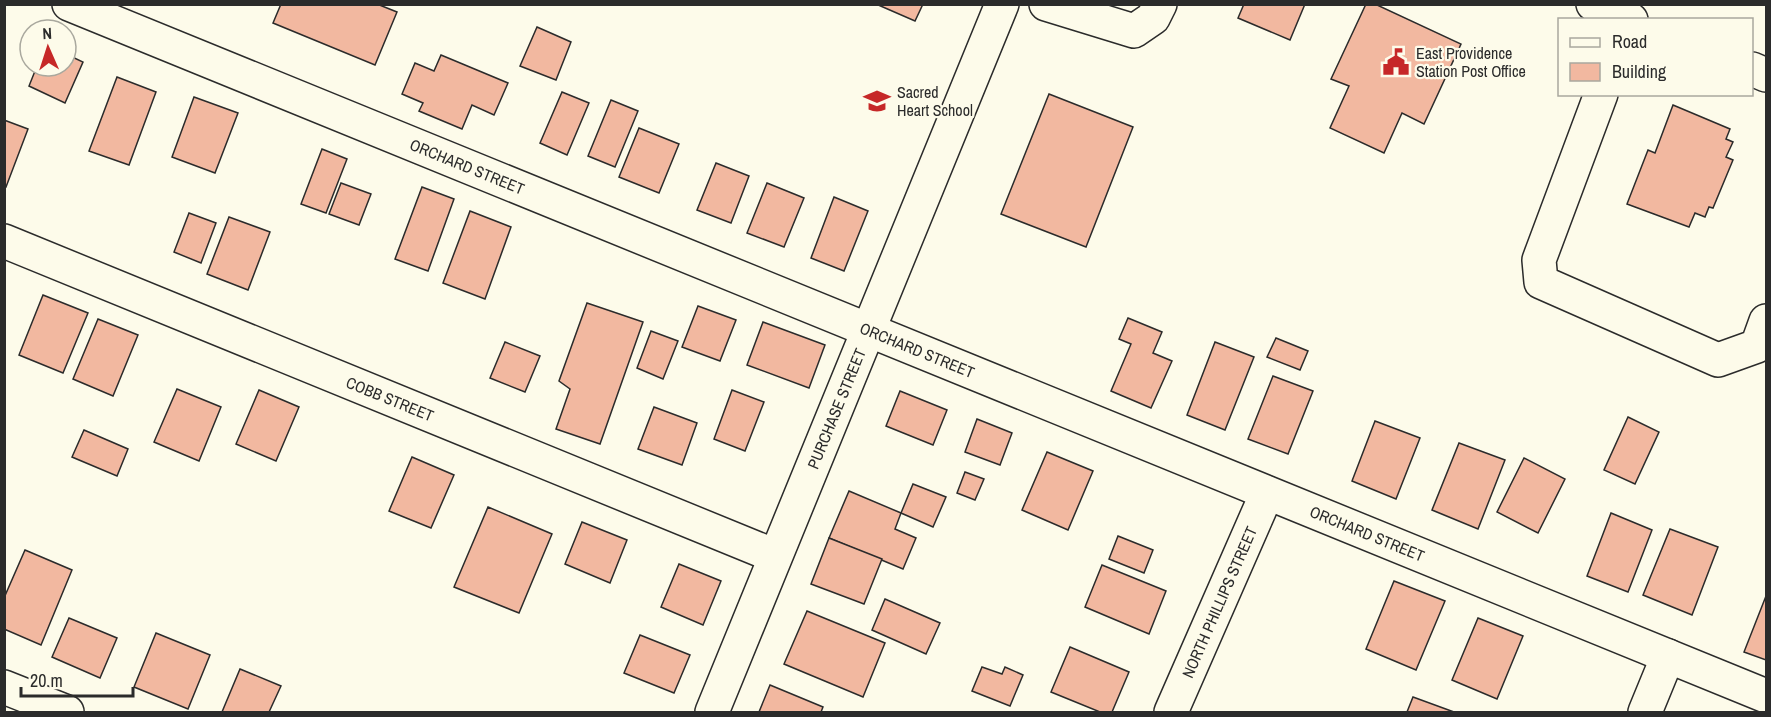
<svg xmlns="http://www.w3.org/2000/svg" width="1771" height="717" font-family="'Archivo Narrow',sans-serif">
<rect width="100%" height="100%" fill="#fdfbea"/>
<g fill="#f2b8a0" stroke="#2b2b2b" stroke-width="1.5">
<polygon points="281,4 377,4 397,12 375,65 273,23"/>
<polygon points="876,4 923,4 915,21"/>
<polygon points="1244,4 1305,4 1290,40 1238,18"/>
<polygon points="1366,4 1375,4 1461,44 1424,124 1402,113 1384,153 1330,128 1349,86 1331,79"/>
<polygon points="537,27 571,42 556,80 520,66"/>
<polygon points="66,54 83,62 65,103 29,86 37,66 66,66"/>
<polygon points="441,55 508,83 494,115 472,105 462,129 419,111 423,103 402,94 415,63 434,71"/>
<polygon points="117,77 156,92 129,165 89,151"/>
<polygon points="562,92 589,103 567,155 540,143"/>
<polygon points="1049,94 1133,127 1086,247 1001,214"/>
<polygon points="194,97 238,113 215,173 172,157"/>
<polygon points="611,100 638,111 615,167 588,156"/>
<polygon points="1673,105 1730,129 1726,139 1733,142 1726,157 1733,160 1713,208 1709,207 1705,217 1695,213 1689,227 1627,204 1648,150 1655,153"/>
<polygon points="4,120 28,129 6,187 4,186"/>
<polygon points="639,128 679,144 659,193 619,177"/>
<polygon points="322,149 347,159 326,213 301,204"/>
<polygon points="716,163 749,176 731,223 697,210"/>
<polygon points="341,183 371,194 359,225 329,214"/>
<polygon points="767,183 804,198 784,247 747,233"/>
<polygon points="422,187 454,199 428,271 395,259"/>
<polygon points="834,197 868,211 844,271 811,258"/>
<polygon points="470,211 511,227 485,299 443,283"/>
<polygon points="189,213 216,223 201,263 174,252"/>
<polygon points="229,217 270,232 248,290 207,274"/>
<polygon points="43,295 88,313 63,373 19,355"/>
<polygon points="587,303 643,322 600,444 556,429 570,389 559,381"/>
<polygon points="698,306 736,320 720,361 682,347"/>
<polygon points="1128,318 1162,332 1153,353 1172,361 1151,408 1111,391 1131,344 1119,339"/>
<polygon points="98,319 138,335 113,396 73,379"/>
<polygon points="763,322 825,345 809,388 747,365"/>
<polygon points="651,331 678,341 663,379 637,368"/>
<polygon points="1276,338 1308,351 1300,370 1267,357"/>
<polygon points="505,342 540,356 525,392 490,378"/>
<polygon points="1215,342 1254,357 1225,430 1187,415"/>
<polygon points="1273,376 1313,391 1288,454 1248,439"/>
<polygon points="177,389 221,407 199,461 154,442"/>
<polygon points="259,390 299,407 276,461 236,444"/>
<polygon points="732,390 764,402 745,451 714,439"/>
<polygon points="900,391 947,410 933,445 886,426"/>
<polygon points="654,407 697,423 682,465 638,449"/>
<polygon points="1628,417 1659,432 1635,484 1604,470"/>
<polygon points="977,419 1012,433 1000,465 965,452"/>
<polygon points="1375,421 1420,438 1396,499 1352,481"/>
<polygon points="84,430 128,449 117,476 72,457"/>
<polygon points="1459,443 1505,460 1478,529 1432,510"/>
<polygon points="1047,452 1093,471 1068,530 1022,510"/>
<polygon points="412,457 454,475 431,528 389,511"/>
<polygon points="1524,458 1565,479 1538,533 1497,512"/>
<polygon points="965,472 984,479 975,500 957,493"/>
<polygon points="913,484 946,497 933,527 901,513"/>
<polygon points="849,491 901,513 895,529 916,538 903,569 829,538"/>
<polygon points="488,507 552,534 519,613 454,587"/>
<polygon points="1611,513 1652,530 1628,592 1587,576"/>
<polygon points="582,522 627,540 610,583 565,564"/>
<polygon points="1670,529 1718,547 1692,615 1643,595"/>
<polygon points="1118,536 1153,550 1144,573 1109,559"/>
<polygon points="829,538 882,559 864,604 811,584"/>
<polygon points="25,550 72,570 41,645 4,629 4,598"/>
<polygon points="679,564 721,581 703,625 661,607"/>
<polygon points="1102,565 1166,591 1149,634 1085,607"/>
<polygon points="1394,581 1445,601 1416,670 1366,649"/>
<polygon points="1766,596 1766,660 1744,652"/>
<polygon points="885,599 940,623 926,654 872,630"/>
<polygon points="807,611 885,643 863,697 784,664"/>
<polygon points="69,618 117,638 100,678 52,657"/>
<polygon points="1478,618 1523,636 1497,699 1452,680"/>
<polygon points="156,633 210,655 188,709 134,687"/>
<polygon points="640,635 690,655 674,693 624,673"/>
<polygon points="1070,647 1129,672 1112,712 1100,712 1051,692"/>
<polygon points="982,667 1002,674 1005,667 1023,675 1010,706 972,691"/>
<polygon points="240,669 281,686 269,712 222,712"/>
<polygon points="770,685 823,707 821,712 759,712"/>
<polygon points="1413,697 1454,712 1407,712"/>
</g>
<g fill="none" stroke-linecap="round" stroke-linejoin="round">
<defs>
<g id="minor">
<path id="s1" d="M69 4 1766 696"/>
<polyline points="1046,4 1134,31 1153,18 1160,4"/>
<polyline points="1593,4 1631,20"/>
<polyline points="1752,69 1766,75"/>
<polyline points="1601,94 1539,260 1541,282 1718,360 1757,346 1766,321"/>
<path id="s2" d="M4 241 775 556"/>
<polyline points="4,687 67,712"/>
<path id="s3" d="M712 712 1002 4"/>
<path id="s4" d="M1171 712 1267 493"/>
<polyline points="1645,712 1668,656"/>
</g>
</defs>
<use href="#minor" stroke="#2b2b2b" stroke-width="36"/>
<use href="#minor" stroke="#fdfbea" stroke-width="33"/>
</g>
<defs>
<symbol id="civic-bare" viewBox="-9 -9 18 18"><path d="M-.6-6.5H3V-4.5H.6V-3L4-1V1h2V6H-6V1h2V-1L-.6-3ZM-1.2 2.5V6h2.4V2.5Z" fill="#c62828" stroke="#fdfbea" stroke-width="2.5" paint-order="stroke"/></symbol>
<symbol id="school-bare" viewBox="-9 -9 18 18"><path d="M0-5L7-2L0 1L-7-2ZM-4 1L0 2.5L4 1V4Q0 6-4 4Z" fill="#c62828" stroke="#fdfbea" stroke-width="2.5" paint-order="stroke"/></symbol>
</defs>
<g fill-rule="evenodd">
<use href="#civic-bare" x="1377" y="43" width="38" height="38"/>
<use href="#school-bare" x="858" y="82" width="38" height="38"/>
</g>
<g text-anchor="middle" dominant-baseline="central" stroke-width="4.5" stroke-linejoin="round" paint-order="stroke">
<g font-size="16" fill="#2b2b2b" stroke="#fdfbea" text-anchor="start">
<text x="1416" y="53">East Providence<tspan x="1416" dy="18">Station Post Office</tspan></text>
<text x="897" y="92">Sacred<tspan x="897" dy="18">Heart School</tspan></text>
</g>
<g font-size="16" fill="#2b2b2b" stroke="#fdfbea">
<text stroke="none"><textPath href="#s1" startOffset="430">ORCHARD STREET</textPath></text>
<text stroke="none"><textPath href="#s1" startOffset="916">ORCHARD STREET</textPath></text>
<text stroke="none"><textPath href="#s2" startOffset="417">COBB STREET</textPath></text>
<text stroke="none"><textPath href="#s3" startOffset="328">PURCHASE STREET</textPath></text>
<text stroke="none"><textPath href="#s1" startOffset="1402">ORCHARD STREET</textPath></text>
<text stroke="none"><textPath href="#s4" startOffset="120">NORTH PHILLIPS STREET</textPath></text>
</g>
</g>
<rect width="1771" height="717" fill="none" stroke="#2b2b2b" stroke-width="12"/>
<rect x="1558" y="18" width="195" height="78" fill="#fdfbea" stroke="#a9a89e" stroke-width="1.5"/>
<rect x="1570" y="38" width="30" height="9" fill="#fdfbea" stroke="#a9a89e" stroke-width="1.5"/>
<text x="1612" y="48" font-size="18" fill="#2b2b2b">Road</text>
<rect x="1570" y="63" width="30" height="18" fill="#f2b8a0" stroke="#a9a89e" stroke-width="1.5"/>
<text x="1612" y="78" font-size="18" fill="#2b2b2b">Building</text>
<g transform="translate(48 48) rotate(357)"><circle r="28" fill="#fdfbea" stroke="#a9a89e" stroke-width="1.5"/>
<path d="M0-4.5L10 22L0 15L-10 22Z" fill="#c62828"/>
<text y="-9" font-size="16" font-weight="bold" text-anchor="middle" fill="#2b2b2b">N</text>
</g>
<path d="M21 687v9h112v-9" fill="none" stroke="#2b2b2b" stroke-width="3"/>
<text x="30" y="687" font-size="18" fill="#2b2b2b" stroke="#fdfbea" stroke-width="4.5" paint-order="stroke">20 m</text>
</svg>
